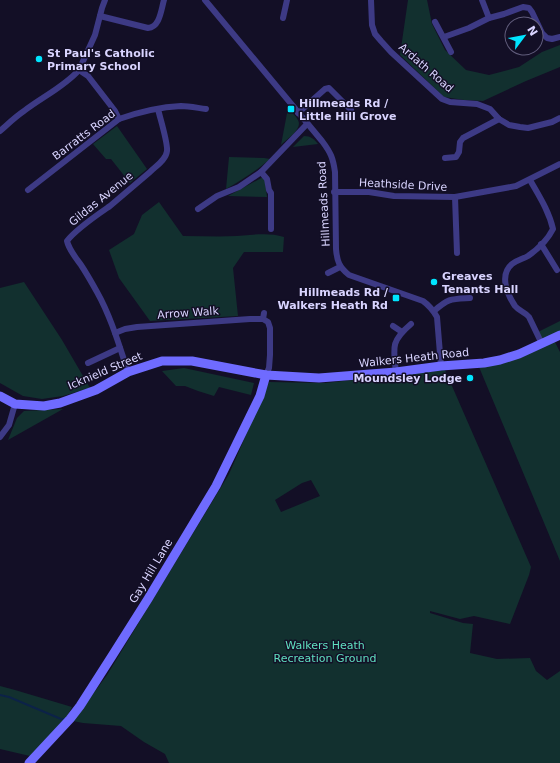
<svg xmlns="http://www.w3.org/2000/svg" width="560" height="763" font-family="'DejaVu Sans',sans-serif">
<rect width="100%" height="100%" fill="#130f26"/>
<g fill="#12302f" fill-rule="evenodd">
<polygon points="408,0 427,0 432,24 445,50 466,70 489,75 519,67 542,52 560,45 560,67 526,81 483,101 464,100 444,97 400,55"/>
<path d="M288 108C291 112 296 116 298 120 303 129 287 139 281 145Z"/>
<polygon points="117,126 147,169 130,183 111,159 106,159 93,144"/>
<path d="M304 136C311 136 314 139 318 144L293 147Z"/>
<path d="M229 157 264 158 270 159C256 171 242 180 226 189Z"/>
<polygon points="263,177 265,180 267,197 228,196"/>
<path d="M159 202 183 236C201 236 219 237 237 236 253 235 268 232 284 237L283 252H244L233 268 238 316 150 321 119 278 109 250 134 234 142 215Z"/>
<polygon points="24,282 62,340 90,388 63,396 42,399 23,396 0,383 0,288"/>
<polygon points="560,321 560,333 543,340 538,332"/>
<polygon points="555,342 560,352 560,561 479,367 502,364"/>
<polygon points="184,368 254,383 251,395 219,387 214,396 198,391 185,386 176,386 162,371"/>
<path d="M445 370 531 567 529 575 510 624 474 616 460 619 430 611V613L463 623 473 624 470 653 497 659 530 658 536 671 547 680 560 671V763H169L165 754 144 742 121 726 83 723 73 721 107 675 229 474 269 382 325 383ZM311 480 320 496 281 512 275 500 302 483Z"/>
<polygon points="63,409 8,440 17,418 24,411"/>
<polygon points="0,686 15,690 72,707 65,720 30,756 0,749"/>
</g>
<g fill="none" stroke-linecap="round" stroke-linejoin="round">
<polyline stroke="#0c2248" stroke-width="2" points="0,695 9,697 61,719 64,719"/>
<g stroke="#3d3a85" stroke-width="6">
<polyline points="105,0 102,8 95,35 79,70 88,76 115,111 119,119"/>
<path d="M205 0 322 141C331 153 333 158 335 172L336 249C337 261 339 267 349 275L423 301C430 306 433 310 437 317L441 366"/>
<polyline points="371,0 372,25 375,34 381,41 391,52 442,99 450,102 477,104 490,109 499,119 509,125 520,127 528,128 552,122 560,118"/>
<polyline points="482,0 489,18"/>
<path d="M100 16 148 28C160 27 161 10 164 0"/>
<polyline points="283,18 287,0"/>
<polyline points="435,22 451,52"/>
<polyline points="444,37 469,28 489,18 504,14 523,7 529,8 532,12 542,33 547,38 552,39 560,37"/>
<polyline points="298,113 325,89 329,88 351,110"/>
<path d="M0 131C8 124 15 117 24 111 42 97 64 87 79 70"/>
<polyline points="445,158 456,157 459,152 460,142 463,138 499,119"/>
<polyline points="261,172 267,179 269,190 271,193 271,229"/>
<path d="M530 180C539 196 549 211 553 229 548 239 538 249 528 256 523 259 517 260 512 264 499 275 507 294 515 306 519 311 525 312 529 317L542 344"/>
<path d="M28 190 119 119C139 112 160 107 181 106 189 106 198 108 206 109"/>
<polyline points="334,192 369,192 394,196 455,197 516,186 560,164"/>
<polyline points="455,197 457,253"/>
<polyline points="198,209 217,196 239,187 261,172 307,124"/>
<polyline points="541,244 557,270"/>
<polyline points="328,273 340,267"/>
<path d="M434 311C449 298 451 299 470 298"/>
<polyline points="264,313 263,319 268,322 270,328 270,355 269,368 266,375"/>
<polyline points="393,326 402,332"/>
<polyline points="115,333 125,329 137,327 250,319 263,319"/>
<polyline points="88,363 120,348"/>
<path d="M128 372C119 345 111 317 97 292 92 283 87 274 81 265 76 258 69 250 67 241 76 229 97 215 110 206 123 195 137 183 150 172 156 166 166 160 167 151 168 143 160 118 158 109"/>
<path d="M396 372C393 347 391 341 411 324"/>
<polyline points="0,437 9,425 15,404"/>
</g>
<g stroke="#6f6bff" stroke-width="9">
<polyline points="0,396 15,404 44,406 60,403 96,390 128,372 162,361 192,361 266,375 319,378 396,372 441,366 484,363 500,360 519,354 560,335"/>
<polyline points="29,763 70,719 80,706 112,656 148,599 216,486 260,396 266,375"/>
</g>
</g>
<g fill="#00e5ff" stroke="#130f26" stroke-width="1.5">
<circle cx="39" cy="59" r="4"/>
<rect x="287" y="105" width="8" height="8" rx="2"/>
<circle cx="434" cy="282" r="4"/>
<rect x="392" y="294" width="8" height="8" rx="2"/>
<circle cx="470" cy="378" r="4"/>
</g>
<g text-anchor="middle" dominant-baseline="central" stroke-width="3" stroke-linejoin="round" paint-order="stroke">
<g font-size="11" font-weight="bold" fill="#d9d4ff" stroke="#130f26" text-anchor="start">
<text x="47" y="53">St Paul's Catholic<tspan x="47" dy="13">Primary School</tspan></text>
<text x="299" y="103">Hillmeads Rd /<tspan x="299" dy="13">Little Hill Grove</tspan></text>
<text x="442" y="276">Greaves<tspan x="442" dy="13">Tenants Hall</tspan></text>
<text x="388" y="292" text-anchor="end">Hillmeads Rd /<tspan x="388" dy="13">Walkers Heath Rd</tspan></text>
<text x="462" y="378" text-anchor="end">Moundsley Lodge</text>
</g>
<g font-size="11" fill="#d9d4ff" stroke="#130f26">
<text transform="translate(426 68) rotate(41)">Ardath Road</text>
<text transform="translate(84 135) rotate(-37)">Barratts Road</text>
<text transform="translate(403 185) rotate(3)">Heathside Drive</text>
<text transform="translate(101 199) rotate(-39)">Gildas Avenue</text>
<text transform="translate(324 204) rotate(-93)">Hillmeads Road</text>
<text transform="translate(188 313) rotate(-4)">Arrow Walk</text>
<text transform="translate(414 358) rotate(-6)">Walkers Heath Road</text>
<text transform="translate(105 371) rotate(-23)">Icknield Street</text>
<text transform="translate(151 571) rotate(-59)">Gay Hill Lane</text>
</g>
<g font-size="11" fill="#5fe0c0" stroke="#130f26">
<text x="325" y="645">Walkers Heath<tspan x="325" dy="13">Recreation Ground</tspan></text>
</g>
</g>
<g transform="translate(524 36) rotate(58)"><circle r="19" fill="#130f26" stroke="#625e7d"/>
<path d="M0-3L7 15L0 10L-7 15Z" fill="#00e5ff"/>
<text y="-6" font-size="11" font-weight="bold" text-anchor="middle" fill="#d9d4ff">N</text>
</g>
</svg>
